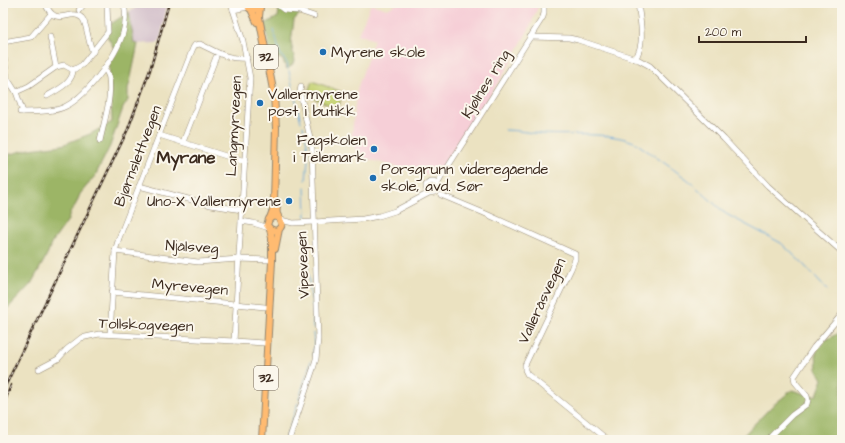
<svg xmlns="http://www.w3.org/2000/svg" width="845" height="443" font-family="'Architects Daughter',sans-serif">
<rect width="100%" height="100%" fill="#fbf7ec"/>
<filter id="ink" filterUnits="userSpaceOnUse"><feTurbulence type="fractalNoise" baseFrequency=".025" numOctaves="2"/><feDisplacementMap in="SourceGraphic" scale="8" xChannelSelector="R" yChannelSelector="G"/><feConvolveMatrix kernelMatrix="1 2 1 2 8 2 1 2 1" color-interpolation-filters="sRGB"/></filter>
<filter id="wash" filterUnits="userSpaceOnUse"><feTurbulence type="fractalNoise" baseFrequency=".012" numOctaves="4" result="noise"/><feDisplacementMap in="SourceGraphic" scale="16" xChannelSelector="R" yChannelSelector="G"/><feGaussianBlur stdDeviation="0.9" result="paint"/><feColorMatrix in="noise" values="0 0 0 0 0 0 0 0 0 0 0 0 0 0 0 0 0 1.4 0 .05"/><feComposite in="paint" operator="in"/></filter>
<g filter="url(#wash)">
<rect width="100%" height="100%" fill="#ebe2c1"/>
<polygon fill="#f6cfd7" points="399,3 537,3 538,7 529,29 505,72 458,145 438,173 427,175 360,157 351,142 357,89 374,40 358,34 371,4 387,9"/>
<polygon fill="#d1bdc9" points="143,3 166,3 167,5 160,41 156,43 134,44 129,12"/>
<polygon fill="#c6d375" stroke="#807e4a" points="312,81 345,93 344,96 342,95 338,109 307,95"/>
<g fill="#9cb566" stroke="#6c7042">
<polygon points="280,3 311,3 294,20 291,43 295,61 290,67 287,69 282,59 278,58 272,62 265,24 278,17"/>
<polygon points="129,12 134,43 138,44 130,82 128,88 128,100 123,108 110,146 95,176 80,194 76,204 70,213 68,220 51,244 47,255 31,284 9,307 3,309 3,156 30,149 62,145 90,134 112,122 109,62 116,52 106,34 109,25"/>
<polygon points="842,331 842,440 739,440 771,407 792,390 811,396 817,395 823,379 817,370 816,352 826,340"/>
</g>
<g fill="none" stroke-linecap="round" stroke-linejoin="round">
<g stroke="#68a8db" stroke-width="1">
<polyline points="283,5 285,3"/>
<polyline points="274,30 280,54 287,63 288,69"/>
<polyline points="289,71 293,89"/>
<polyline points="294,92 301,122"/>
<polyline points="303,126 307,143 308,157"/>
<path d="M505 130C517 130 529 133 542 134 571 136 610 131 636 143L687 179 726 214 781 243 803 264 827 290"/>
<polyline points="306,180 308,160"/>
<polyline points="305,187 306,217"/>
<polyline points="306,229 306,245"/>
<polyline points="307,249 308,269"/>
<polyline points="308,274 313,311 313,328"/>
<polyline points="313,333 314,343 313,355"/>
<polyline points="299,399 311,361"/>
<polyline points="290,426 298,403"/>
<polyline points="285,440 289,429"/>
</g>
</g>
</g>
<g filter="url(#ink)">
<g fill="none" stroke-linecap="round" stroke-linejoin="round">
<defs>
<g id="minor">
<path d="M45 3C56 30 70 7 82 18 87 22 88 44 93 52"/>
<polyline points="231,3 243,41 250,78 241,221 253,223 269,228"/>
<polyline points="275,3 284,10 299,11 314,16"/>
<polyline points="232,5 242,3"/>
<polyline points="79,10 85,3"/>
<polyline points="233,10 248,7"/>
<polyline points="50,37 56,67"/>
<polyline points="530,37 569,38 578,40 639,60 650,66 724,139 768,186 842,252"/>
<polyline points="3,42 31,37 51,14"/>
<polyline points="3,51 7,78 16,92 23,112"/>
<path d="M635 59C646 43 640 21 638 3"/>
<polyline points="73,70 82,65 108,32 107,3"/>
<path d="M16 92 29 86 56 67 64 65 73 70C73 83 57 90 47 96"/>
<path d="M20 112C34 111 49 113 62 108 85 99 116 57 123 33 126 23 126 13 124 3"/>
<polyline points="159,135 245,162"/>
<path d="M100 141C104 122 112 98 109 79 109 75 106 71 104 68"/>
<polyline points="183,142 216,57"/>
<polyline points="437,185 442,176 543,17 544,13 544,3"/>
<polyline points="139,186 211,205 242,210"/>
<polyline points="441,195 484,213 575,254 575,259 571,269 525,365 525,370 527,374 608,440"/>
<polyline points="281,220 293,223 314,222 363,219 379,216 395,211 429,193 435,192 437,190 437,185 434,182 430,182 426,185 426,189 429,193"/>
<polyline points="115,251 198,262 239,259 268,260"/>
<polyline points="112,292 265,307"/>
<path d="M110 334 115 251 119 238 193 48 195 45 200 44C217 52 227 60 247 58"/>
<polyline points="234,341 241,221"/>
<polyline points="39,369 58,359 67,349 81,338 99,334 234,341 264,343"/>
<polyline points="771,436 792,415 807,404 808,400 807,396 795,382 794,377 814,347 842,314"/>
<polyline points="289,440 313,369 316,359 318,339 312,148 300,92 301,86"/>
</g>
<g id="major">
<polyline points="247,3 249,8 254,10 259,8 262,3"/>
<polyline points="260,7 259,17 274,95 276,128 274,202 273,210 270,218"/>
<polyline points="251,9 257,22"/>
<path d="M277 204C277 207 276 211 277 214 280 221 286 226 276 231L270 229 267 225 269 219 274 216 279 218"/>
<polyline points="275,249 279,229"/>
<polyline points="262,440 272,261 272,238 270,229"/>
</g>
</defs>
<use href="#minor" stroke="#938670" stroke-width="6"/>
<use href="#major" stroke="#938670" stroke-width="8"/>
<use href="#minor" stroke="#fff" stroke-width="5"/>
<use href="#major" stroke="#ffbb71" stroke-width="6"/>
<defs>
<g id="rail">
<polyline points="3,391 128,129 150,70 169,3"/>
<polyline points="3,406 11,385"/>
</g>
</defs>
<use href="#rail" stroke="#3b2a1e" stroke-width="2.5"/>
<use href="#rail" stroke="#fbf7ec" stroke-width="1" stroke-dasharray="3" stroke-linecap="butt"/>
</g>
</g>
<g fill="#1f6fb2" stroke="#fbf7ec" stroke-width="1.5">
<circle cx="323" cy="52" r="4"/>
<circle cx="260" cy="103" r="4"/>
<circle cx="374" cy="149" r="4"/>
<circle cx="373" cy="178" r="4"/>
<circle cx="289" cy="201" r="4"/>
</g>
<g text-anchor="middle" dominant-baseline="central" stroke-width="4" stroke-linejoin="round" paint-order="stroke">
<g fill="#fbf7ec" stroke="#75685c" stroke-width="1">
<rect x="254" y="45" width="24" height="24" rx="3"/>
<rect x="254" y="366" width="24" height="24" rx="3"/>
</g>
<g font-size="14" font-weight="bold" fill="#3b2a1e">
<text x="266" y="57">32</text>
<text x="266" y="378">32</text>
</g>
<g font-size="15" fill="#3b2a1e" stroke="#fbf7ec" text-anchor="start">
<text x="331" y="52">Myrene skole</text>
<text x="268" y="94">Vallermyrene<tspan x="268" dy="17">post i butikk</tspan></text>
<text x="366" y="140" text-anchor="end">Fagskolen<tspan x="366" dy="17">i Telemark</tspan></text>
<text x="381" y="169">Porsgrunn videregående<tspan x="381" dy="17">skole, avd. Sør</tspan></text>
<text x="281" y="201" text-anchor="end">Uno-X Vallermyrene</text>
</g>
<g font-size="15" fill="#3b2a1e" stroke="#fbf7ec">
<text transform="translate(486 84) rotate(-58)">Kjølnes ring</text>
<text transform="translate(234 126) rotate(-87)">Langmyrvegen</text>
<text transform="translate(138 156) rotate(-69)">Bjørnslettvegen</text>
<text transform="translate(192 247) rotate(3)">Njålsveg</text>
<text transform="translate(303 265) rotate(-92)">Vipevegen</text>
<text transform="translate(190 287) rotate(5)">Myrevegen</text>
<text transform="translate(542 301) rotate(-65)">Valleråsvegen</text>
<text transform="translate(146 325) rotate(2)">Tollskogvegen</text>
</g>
<g font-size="17" font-weight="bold" fill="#3b2a1e" stroke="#fbf7ec">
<text x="186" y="158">Myrane</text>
</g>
</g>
<rect width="845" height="443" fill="none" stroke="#fbf7ec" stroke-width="16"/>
<path d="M699 36v6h107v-6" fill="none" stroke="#3b2a1e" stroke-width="2"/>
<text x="705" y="36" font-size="12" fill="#3b2a1e" stroke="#fbf7ec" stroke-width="3" paint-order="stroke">200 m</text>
</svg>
